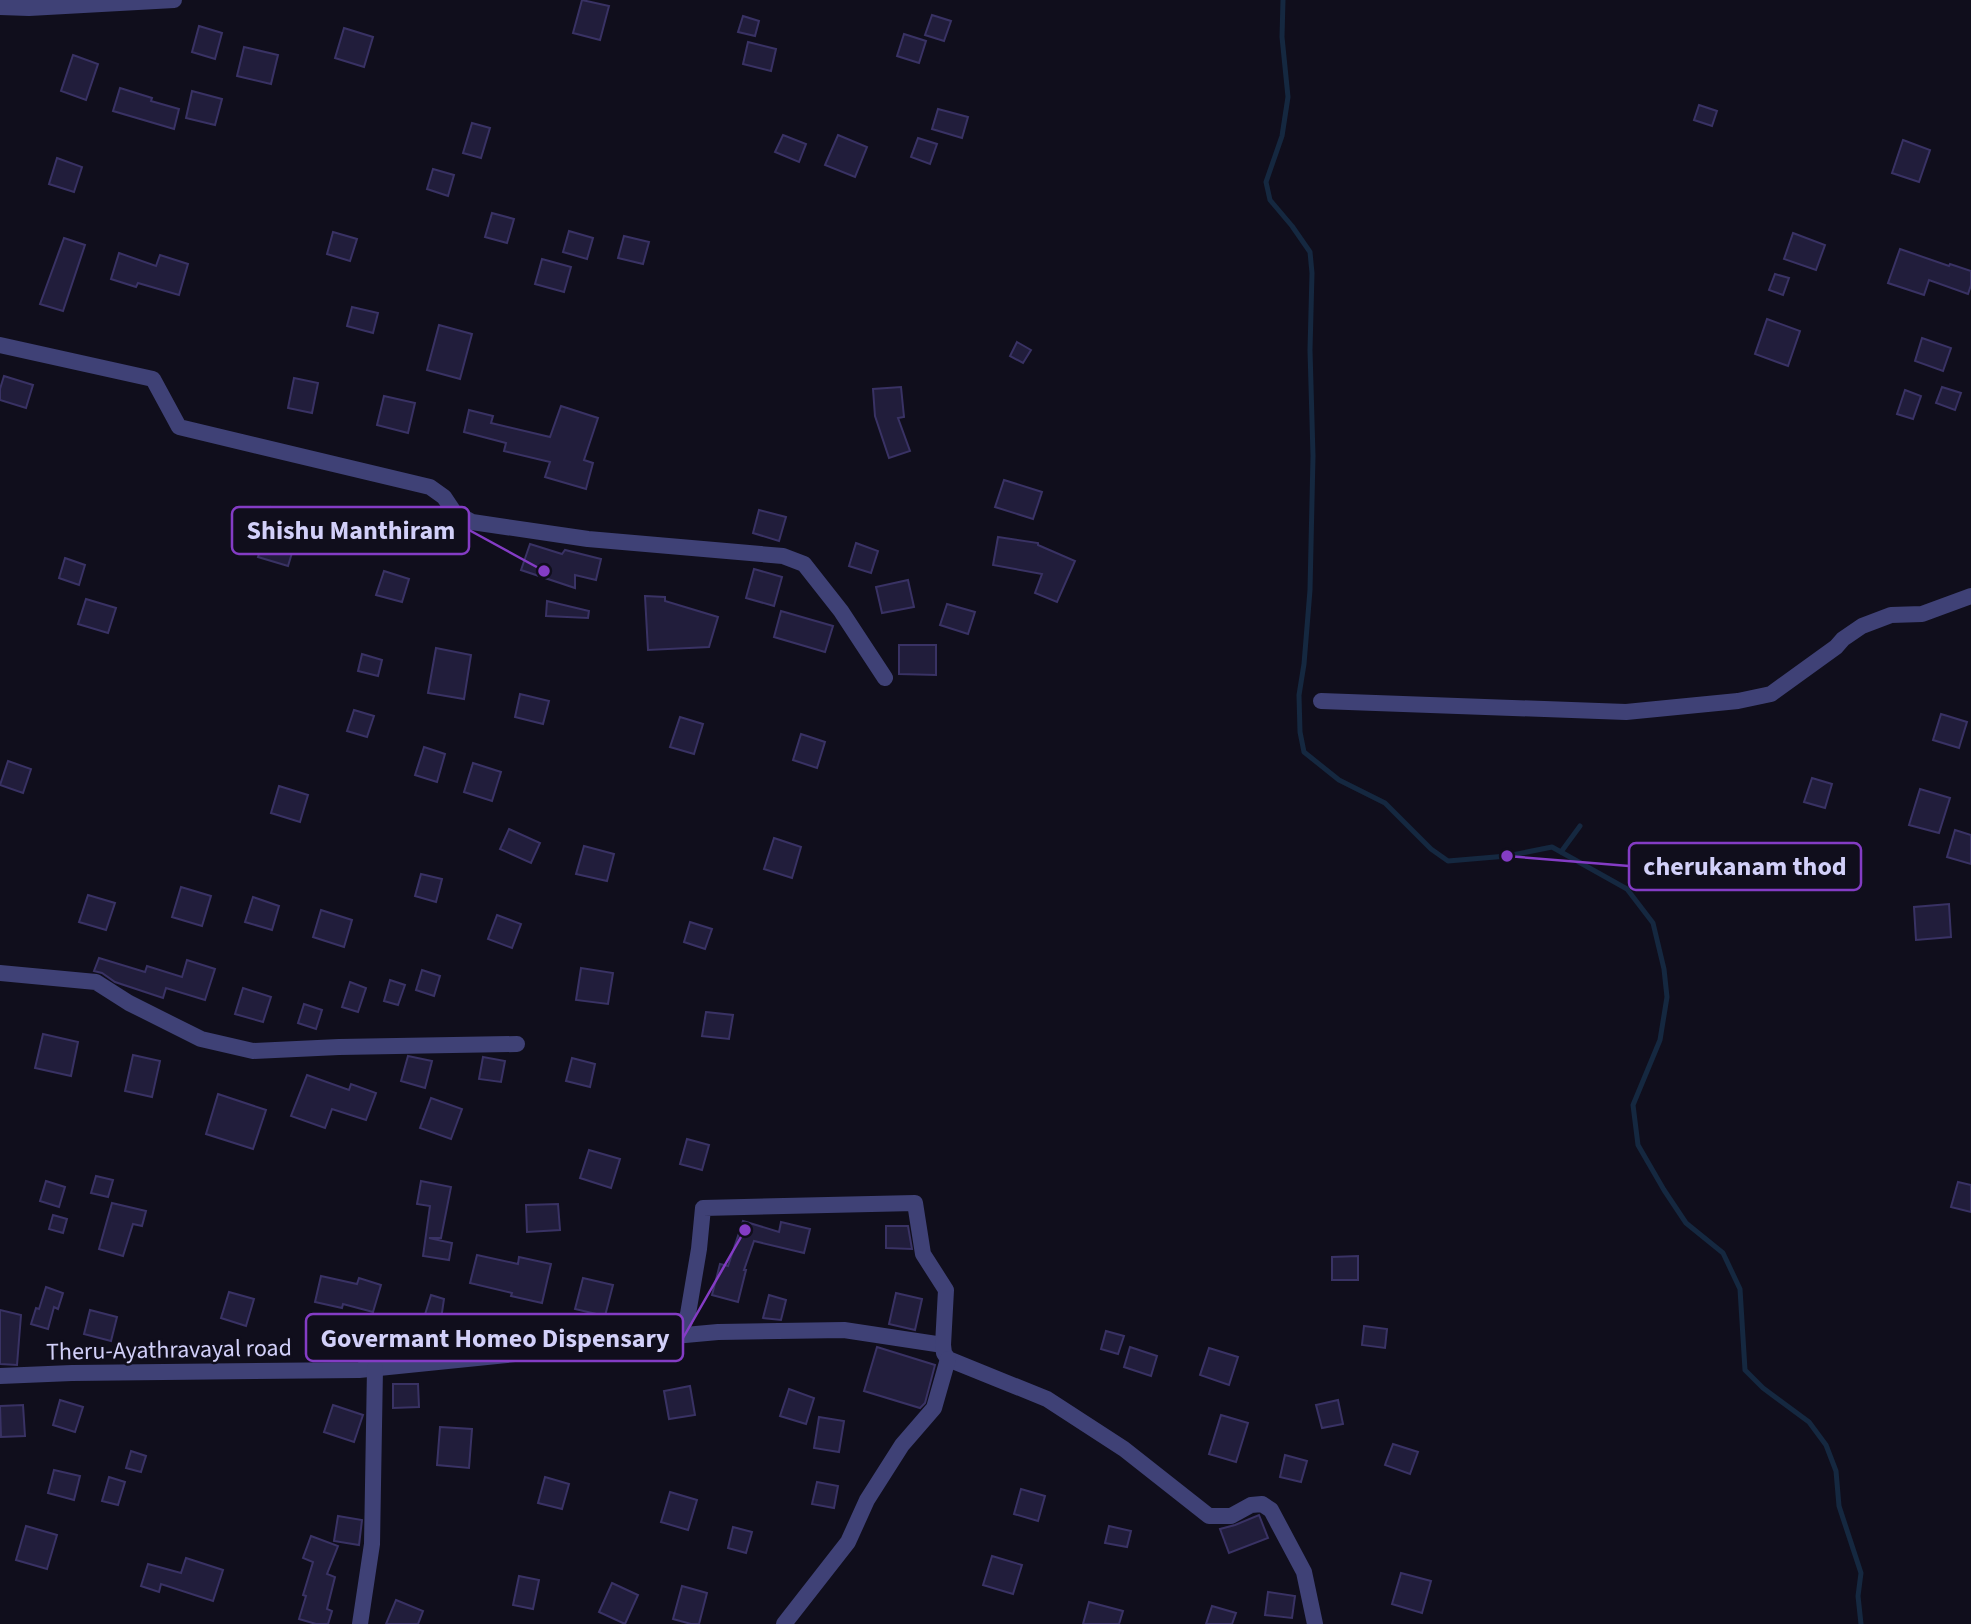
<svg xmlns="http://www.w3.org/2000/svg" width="1971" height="1624" font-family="'Source Sans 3',sans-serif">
<rect width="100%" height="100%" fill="#100e1c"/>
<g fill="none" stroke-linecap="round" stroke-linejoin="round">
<g stroke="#152840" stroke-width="5">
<polyline points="1283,0 1282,37 1288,97 1282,136 1266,182 1270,200 1292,226 1310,252 1312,273 1310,350 1313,456 1310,590 1304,664 1299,695 1300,732 1304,752 1339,780 1385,803 1431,849 1448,861 1507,856 1552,847 1627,889 1653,923 1664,969 1667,997 1660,1040 1633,1105 1638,1145 1664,1190 1686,1223 1723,1253 1740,1289 1745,1370 1763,1388 1809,1422 1826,1445 1836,1471 1839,1506 1861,1573 1858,1596 1861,1624"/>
<polyline points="1561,852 1580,826"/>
</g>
</g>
<g fill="#211d3b" stroke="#393264" stroke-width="2">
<polygon points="582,0 609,6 600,40 573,33"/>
<polygon points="932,15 951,21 944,41 925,35"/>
<polygon points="743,16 759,21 755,36 738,32"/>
<polygon points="199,26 222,33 215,59 192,52"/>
<polygon points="344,28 373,37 364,67 335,58"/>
<polygon points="904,34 926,41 919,63 897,56"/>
<polygon points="748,42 776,49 771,71 743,64"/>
<polygon points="244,47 278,55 271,84 237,76"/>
<polygon points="73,55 98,64 86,100 61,91"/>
<polygon points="120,88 152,98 151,101 179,109 174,129 113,111"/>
<polygon points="192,91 222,99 215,125 186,118"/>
<polygon points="1699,105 1717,111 1712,126 1694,120"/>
<polygon points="938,109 968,117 962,138 932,129"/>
<polygon points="472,123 490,128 481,158 463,153"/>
<polygon points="783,135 806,144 799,162 775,152"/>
<polygon points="838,135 867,147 855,177 825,165"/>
<polygon points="918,138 937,144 930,164 911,157"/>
<polygon points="1903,140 1930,150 1919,182 1892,173"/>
<polygon points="57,158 82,167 74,192 49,184"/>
<polygon points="433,169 454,175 448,196 427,189"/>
<polygon points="492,213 514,219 507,243 485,237"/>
<polygon points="569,231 593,238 587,259 563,252"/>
<polygon points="333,232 357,239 350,261 327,254"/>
<polygon points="1793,233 1825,245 1816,270 1784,259"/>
<polygon points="624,236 649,242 643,264 618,258"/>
<polygon points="64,238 85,245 63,311 40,304"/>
<polygon points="1900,249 1949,266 1950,264 1971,271 1971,285 1968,294 1929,280 1924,295 1888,283"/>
<polygon points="119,253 156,266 160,255 188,264 179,295 138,283 136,287 111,279"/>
<polygon points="542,259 571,267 564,292 535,284"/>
<polygon points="1775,274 1789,278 1783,295 1769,290"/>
<polygon points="352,307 378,313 373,333 347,326"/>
<polygon points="1767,319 1800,331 1788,366 1755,354"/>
<polygon points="439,325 472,334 460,379 427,370"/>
<polygon points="1922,338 1951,348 1943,371 1915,361"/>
<polygon points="1017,342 1031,350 1023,363 1010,356"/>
<polygon points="4,376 33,385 26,408 0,400 0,389"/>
<polygon points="294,378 318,383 312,413 288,408"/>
<polygon points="901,387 904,417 898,418 910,451 889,458 875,416 873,389"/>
<polygon points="1942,387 1961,393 1955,410 1936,403"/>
<polygon points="1905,390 1921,396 1913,419 1897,414"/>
<polygon points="384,396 415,403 408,433 377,425"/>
<polygon points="561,406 598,418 584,460 593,463 586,489 545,477 550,462 504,451 506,443 464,432 469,410 493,416 491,423 550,437"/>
<polygon points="1004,480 1042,492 1033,519 995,507"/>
<polygon points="271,507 290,512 283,539 295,543 288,566 258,557 268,527 266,527"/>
<polygon points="759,510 786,517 779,541 753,533"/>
<polygon points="998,537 1038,543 1038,545 1075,561 1057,602 1035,593 1042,574 993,565"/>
<polygon points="856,543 878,551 871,573 849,566"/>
<polygon points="530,544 562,554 565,550 601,559 596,580 575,575 575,588 521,570"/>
<polygon points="65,558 85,565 79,585 59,578"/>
<polygon points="754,569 782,577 774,606 746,598"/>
<polygon points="384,571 409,579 402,602 376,595"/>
<polygon points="908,580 914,607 882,613 876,587"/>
<polygon points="645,596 665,597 665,601 718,617 709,647 648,650"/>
<polygon points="86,599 116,608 108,633 78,624"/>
<polygon points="547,601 589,611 588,618 546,616"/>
<polygon points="947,604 975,612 968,634 940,625"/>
<polygon points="781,611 833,626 825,652 774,637"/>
<polygon points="899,645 936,645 936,675 899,674"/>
<polygon points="436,648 471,655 464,699 428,693"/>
<polygon points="362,654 382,660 378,676 358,671"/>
<polygon points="520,694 549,701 543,724 515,717"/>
<polygon points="354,710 374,716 367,737 347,731"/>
<polygon points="1941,714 1967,722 1959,748 1933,740"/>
<polygon points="680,717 703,724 694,754 670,747"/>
<polygon points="801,734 825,742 817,768 793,760"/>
<polygon points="424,747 445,754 437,782 415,775"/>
<polygon points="8,761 31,769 23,793 0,785"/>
<polygon points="473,763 501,772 492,801 464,792"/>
<polygon points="1812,778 1832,784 1825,808 1804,802"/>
<polygon points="279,786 308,795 300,822 271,813"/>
<polygon points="1920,789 1950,798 1939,833 1909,825"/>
<polygon points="509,829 540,843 531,863 500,849"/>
<polygon points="1955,830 1971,835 1971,864 1947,857"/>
<polygon points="774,838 801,847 792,878 764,869"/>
<polygon points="584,846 614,854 607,881 576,874"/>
<polygon points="421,874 442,879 436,902 415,896"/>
<polygon points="181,887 211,896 202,926 172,917"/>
<polygon points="88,895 115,903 106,930 79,922"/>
<polygon points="253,897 279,906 272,930 245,922"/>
<polygon points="1949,904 1951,937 1916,940 1914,907"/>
<polygon points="321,910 352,920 344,947 313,937"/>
<polygon points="497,915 521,924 512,948 488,939"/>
<polygon points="690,922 712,929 705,949 684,942"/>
<polygon points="99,958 145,972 147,966 182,977 187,960 215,969 205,1000 166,988 163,998 115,982 102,973 94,971"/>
<polygon points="581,968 613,973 608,1004 576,1000"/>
<polygon points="422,970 440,976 434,996 416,990"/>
<polygon points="390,980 405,985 398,1005 384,1001"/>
<polygon points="350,982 366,988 358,1012 342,1007"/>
<polygon points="243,988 271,997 263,1022 235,1014"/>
<polygon points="304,1004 322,1010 316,1029 298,1023"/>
<polygon points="706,1012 733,1015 729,1039 702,1036"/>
<polygon points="43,1034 78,1042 71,1076 35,1068"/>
<polygon points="133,1055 160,1061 152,1097 125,1091"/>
<polygon points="408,1056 432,1061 425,1088 401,1081"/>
<polygon points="483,1057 505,1061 501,1082 479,1079"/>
<polygon points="572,1058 595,1064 590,1087 566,1081"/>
<polygon points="307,1075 349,1090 351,1084 376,1093 366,1120 332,1109 325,1128 291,1116"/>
<polygon points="218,1094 266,1110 253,1149 206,1134"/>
<polygon points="431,1098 462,1109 451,1139 420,1128"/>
<polygon points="687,1139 709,1145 702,1170 680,1164"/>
<polygon points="589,1150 620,1159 611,1188 580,1178"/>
<polygon points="96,1176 113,1180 108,1197 91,1193"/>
<polygon points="46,1181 65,1187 59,1207 40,1201"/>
<polygon points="421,1181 451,1187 441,1238 429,1238 452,1243 449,1260 423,1256 430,1206 417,1204"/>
<polygon points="1958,1182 1971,1185 1971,1212 1951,1207"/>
<polygon points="112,1203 146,1211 142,1226 133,1224 123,1256 99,1249"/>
<polygon points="558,1204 560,1230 527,1232 526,1205"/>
<polygon points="53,1215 67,1219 63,1233 49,1229"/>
<polygon points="743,1221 779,1232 781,1222 810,1229 804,1253 754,1241 744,1270 746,1270 738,1302 712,1295 720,1264 728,1266"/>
<polygon points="886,1226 908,1226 912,1249 886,1248"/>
<polygon points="477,1255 518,1264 519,1257 551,1264 542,1303 511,1296 512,1293 470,1283"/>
<polygon points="1358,1256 1358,1280 1332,1280 1332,1257"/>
<polygon points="321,1276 357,1284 359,1278 381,1285 373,1312 343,1304 342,1308 315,1302"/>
<polygon points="583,1278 613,1285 605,1316 575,1309"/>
<polygon points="46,1287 63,1293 58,1309 54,1307 48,1329 31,1324 36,1308 39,1309"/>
<polygon points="229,1292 254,1299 246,1326 221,1318"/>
<polygon points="896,1293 922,1299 915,1330 889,1324"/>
<polygon points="431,1295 444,1299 440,1326 423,1321"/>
<polygon points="769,1295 786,1300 781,1320 763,1318"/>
<polygon points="0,1310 21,1315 17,1365 0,1364"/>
<polygon points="90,1310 117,1317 111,1341 84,1334"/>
<polygon points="1364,1326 1387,1329 1385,1348 1362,1345"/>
<polygon points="1106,1331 1124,1336 1118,1354 1101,1349"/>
<polygon points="877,1347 935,1365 925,1403 920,1408 864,1391"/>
<polygon points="1130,1347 1157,1356 1151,1376 1124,1367"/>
<polygon points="1209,1348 1238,1357 1229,1385 1200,1375"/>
<polygon points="393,1384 418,1384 419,1407 393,1408"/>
<polygon points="690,1386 695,1415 669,1419 664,1391"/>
<polygon points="789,1389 814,1398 806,1424 780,1416"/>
<polygon points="60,1400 83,1407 75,1432 53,1425"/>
<polygon points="1338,1400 1343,1424 1322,1428 1316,1405"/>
<polygon points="23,1405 25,1436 1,1437 0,1406"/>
<polygon points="333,1405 363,1415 354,1442 324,1432"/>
<polygon points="1221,1415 1248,1423 1236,1462 1209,1454"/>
<polygon points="819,1417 844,1421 839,1452 814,1448"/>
<polygon points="440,1427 472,1429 469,1468 437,1465"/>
<polygon points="1393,1444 1418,1452 1410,1474 1385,1465"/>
<polygon points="131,1451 146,1456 141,1472 126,1468"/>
<polygon points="1285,1455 1307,1461 1301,1482 1280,1477"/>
<polygon points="54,1470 80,1476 74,1500 48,1493"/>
<polygon points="109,1477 125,1482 118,1505 102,1501"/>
<polygon points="545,1477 569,1484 562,1509 538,1503"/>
<polygon points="817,1482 838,1486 834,1508 812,1504"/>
<polygon points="1021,1489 1045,1496 1038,1521 1014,1514"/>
<polygon points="670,1492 697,1500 688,1530 661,1522"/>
<polygon points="1259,1515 1268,1538 1229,1553 1220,1529 1235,1525"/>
<polygon points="338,1516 362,1520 359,1545 334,1541"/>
<polygon points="26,1526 57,1535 47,1569 16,1560"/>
<polygon points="1109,1526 1131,1531 1127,1547 1105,1543"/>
<polygon points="733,1527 752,1532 746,1553 728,1548"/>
<polygon points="311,1536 338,1546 327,1574 335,1577 327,1609 332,1611 328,1624 316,1624 299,1619 306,1596 303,1595 313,1562 303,1558"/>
<polygon points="992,1556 1022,1565 1013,1594 983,1585"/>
<polygon points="186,1558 223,1570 213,1601 161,1584 159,1592 141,1586 148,1564 181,1573"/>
<polygon points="1401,1573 1431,1581 1422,1613 1392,1604"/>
<polygon points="519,1576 539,1580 533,1609 513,1605"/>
<polygon points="612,1583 638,1595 625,1624 599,1612"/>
<polygon points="682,1586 707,1593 699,1624 691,1624 673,1619"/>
<polygon points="1268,1592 1295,1596 1292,1618 1265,1615"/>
<polygon points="396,1600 423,1611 418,1624 386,1624"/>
<polygon points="1089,1602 1123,1611 1119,1624 1083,1624"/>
<polygon points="1212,1606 1236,1613 1232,1624 1206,1624"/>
</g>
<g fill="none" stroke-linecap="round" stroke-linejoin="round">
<g stroke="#3f4176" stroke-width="16">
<polyline points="0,7 29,8 174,0"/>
<polyline points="0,345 153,379 179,427 430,487 444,497 454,512 472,522 588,539 783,556 804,564 841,611 885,678"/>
<polyline points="1321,701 1626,712 1738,701 1771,694 1836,647 1843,639 1862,626 1891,615 1922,614 1971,596"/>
<polyline points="0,973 96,982 129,1003 201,1039 253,1051 339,1047 517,1044"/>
<polyline points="674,1336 718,1332 844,1330 943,1345"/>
<polyline points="0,1376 72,1373 359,1370 624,1343 674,1336 683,1326 688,1314 699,1249 703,1208 915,1203 923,1254 946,1290 943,1345 944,1353 948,1359 1047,1399 1124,1449 1209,1516 1231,1516 1251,1505 1262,1504 1271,1510 1304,1572 1315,1624"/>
<polyline points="360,1624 372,1544 375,1368"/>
<polyline points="784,1624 848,1542 867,1500 902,1445 934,1408 948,1359"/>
</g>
</g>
<g text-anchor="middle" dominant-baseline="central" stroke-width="5" stroke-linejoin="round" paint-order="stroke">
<g font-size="24" fill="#d2d0f9" stroke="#100e1c">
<text transform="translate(169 1350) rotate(-1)">Theru-Ayathravayal road</text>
</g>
</g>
<path fill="none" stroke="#843cc5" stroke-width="2.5" d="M544 571L469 530M1507 856L1629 866M745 1230L683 1338"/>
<g fill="#843cc5" stroke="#100e1c" stroke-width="2.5">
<circle cx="544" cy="571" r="7"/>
<circle cx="1507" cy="856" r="7"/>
<circle cx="745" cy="1230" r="7"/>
</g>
<g fill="#100e1c" stroke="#843cc5" stroke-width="2.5">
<rect x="232" y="507" width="237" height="47" rx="7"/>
<rect x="1629" y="843" width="232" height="47" rx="7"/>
<rect x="306" y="1314" width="377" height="47" rx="7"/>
</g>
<g font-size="26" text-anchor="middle" font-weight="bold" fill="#d2d0f9">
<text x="351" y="539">Shishu Manthiram</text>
<text x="1745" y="875">cherukanam thod</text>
<text x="495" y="1347">Govermant Homeo Dispensary</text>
</g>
</svg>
